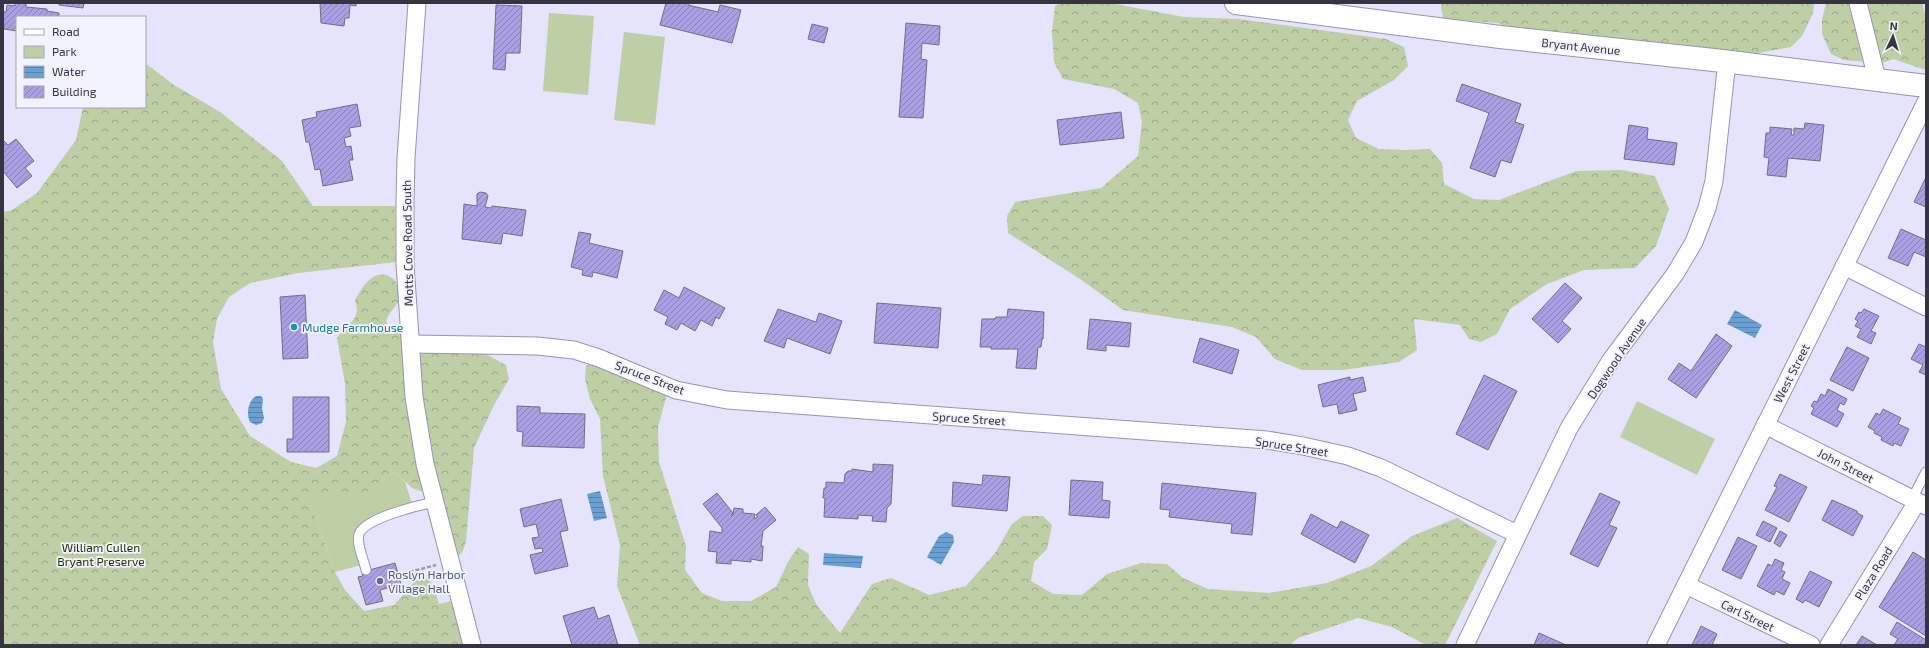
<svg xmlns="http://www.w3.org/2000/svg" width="1929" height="648" font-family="'Exo 2',sans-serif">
<defs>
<pattern id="forest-crowns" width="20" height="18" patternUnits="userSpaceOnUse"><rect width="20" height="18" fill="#becea5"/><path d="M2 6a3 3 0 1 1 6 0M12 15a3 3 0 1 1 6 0" fill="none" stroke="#9ba888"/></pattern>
<pattern id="water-rules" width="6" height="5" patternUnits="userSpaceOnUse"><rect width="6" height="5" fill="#68a0d3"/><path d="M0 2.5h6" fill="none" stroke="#5683ad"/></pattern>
<pattern id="building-hatch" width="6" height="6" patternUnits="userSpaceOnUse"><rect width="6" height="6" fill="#aa9fe1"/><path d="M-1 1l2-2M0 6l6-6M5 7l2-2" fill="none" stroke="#8b82b8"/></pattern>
</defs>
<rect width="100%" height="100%" fill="#e6e3fc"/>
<g fill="#becea5">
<polygon points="549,13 594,16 588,95 543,91"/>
<polygon points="624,32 665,37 655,125 614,120"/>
<polygon points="1637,401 1715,439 1697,475 1620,437"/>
<polygon points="396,473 405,482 413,507 361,531 365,564 335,572 307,493 366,493 387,476"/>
</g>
<g fill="url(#forest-crowns)">
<polygon points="1061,3 1110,3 1184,17 1238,19 1386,39 1404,47 1408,66 1394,80 1357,101 1348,120 1356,138 1379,149 1405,150 1430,149 1442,163 1444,184 1474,199 1499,200 1576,171 1621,170 1655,176 1669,209 1656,246 1635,268 1584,270 1547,284 1510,309 1497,334 1481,342 1469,339 1460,325 1414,319 1417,350 1399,362 1343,370 1302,370 1275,359 1256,337 1232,327 1123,310 1080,279 1008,233 1007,216 1015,202 1101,188 1138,156 1142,122 1138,103 1114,89 1063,79 1054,62 1052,32 1055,6"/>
<polygon points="1442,3 1814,3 1813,13 1802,36 1791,47 1753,54 1630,46 1562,31 1516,31 1498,23 1461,20 1444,22 1441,7"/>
<polygon points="1826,3 1922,3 1926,17 1926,70 1893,59 1882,63 1844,60 1831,54 1822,34 1822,20"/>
<path d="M145 63 174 85 220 112 282 161 313 206H395L396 262 298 273 250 283 229 297 217 319 213 342 221 389 250 436 291 462 316 468 337 456 346 422 345 383 337 338C348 323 362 319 355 301 361 288 374 266 392 278 396 280 399 289 402 293 399 305 390 310 386 321L388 326 417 341 482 352 506 365 509 379 494 405 474 448 466 542 462 553 458 556 451 553 435 502 423 492 412 488 396 473 387 476 366 493H307L335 572 345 590 364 611 394 605 419 577 429 579 435 590 439 604 451 601 458 605 472 645H3V212L12 210 37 193 76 140 83 107H145Z"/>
<polygon points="599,358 669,387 658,427 659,462 686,546 685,570 702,593 722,601 751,601 776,587 789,560 798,547 809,554 808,585 816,604 840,633 872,584 891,578 929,595 966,586 995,553 1012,524 1023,516 1043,516 1052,525 1047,549 1034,562 1031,581 1053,594 1082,595 1107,574 1141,563 1167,564 1183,578 1208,589 1269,593 1327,583 1371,566 1412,536 1457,518 1497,541 1445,645 1426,645 1392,627 1358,618 1298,638 1290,645 640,645 617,586 620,545 603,476 600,419 590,399 585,379 586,366"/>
</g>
<g fill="url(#water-rules)">
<polygon points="1735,310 1762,325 1755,338 1727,324"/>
<path d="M256 396H261L263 399 262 408 264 418 262 423 256 425 250 422C246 414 248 401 256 396Z"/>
<polygon points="600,491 607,518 594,521 587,494"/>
<polygon points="946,532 953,535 954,542 941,565 927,557 939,536"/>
<polygon points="824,553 863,556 861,568 823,565"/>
</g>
<g fill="url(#building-hatch)" stroke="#716d88">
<polygon points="15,3 26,3 26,7 47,9 47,11 59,13 59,17 17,17 17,31 4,29 3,12 6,12 7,5 15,6"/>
<polygon points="59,3 84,3 83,8 59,5"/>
<polygon points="320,3 356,3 356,6 350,5 349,18 345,18 344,26 321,23"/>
<polygon points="666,3 689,3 688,5 718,12 720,5 741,10 732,43 660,25"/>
<polygon points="496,5 522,6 520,53 506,53 505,70 493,69"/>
<polygon points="906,23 940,26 939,45 922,43 921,59 927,60 923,118 899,117"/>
<polygon points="812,24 828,28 824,43 808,39"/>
<polygon points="1462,84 1521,104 1515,122 1524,125 1511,163 1501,160 1495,177 1470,168 1489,113 1456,101"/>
<polygon points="357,104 361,126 349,128 351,136 344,138 346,147 351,146 353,160 349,160 353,180 323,186 320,169 315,170 309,142 306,142 302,120 317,117 316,112"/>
<polygon points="1121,112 1124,138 1060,145 1057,120"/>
<polygon points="1805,123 1824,125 1820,161 1788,158 1786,177 1767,175 1769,158 1764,157 1766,133 1770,133 1770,127 1792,129 1791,135 1794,135 1794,128 1804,129"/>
<polygon points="1629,125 1648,128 1647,139 1677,143 1674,165 1624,159"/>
<polygon points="16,139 34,161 25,168 32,176 17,188 3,171 3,140 8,145"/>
<polygon points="1926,177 1926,207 1914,202"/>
<polygon points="480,192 486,193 488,196 485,207 491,208 492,206 526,210 522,236 503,233 501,244 462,239 464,204 477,206 477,194"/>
<polygon points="1901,229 1926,240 1926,257 1914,252 1908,266 1888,258"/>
<polygon points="579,232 591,234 589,243 623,251 617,278 593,272 592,277 582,275 583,270 571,267"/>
<polygon points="1565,283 1582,298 1562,321 1571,329 1558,343 1532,319"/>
<polygon points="684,287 725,308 719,319 716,317 712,326 701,320 695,331 681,323 677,330 665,324 668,317 654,310 664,290 679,298"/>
<polygon points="305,295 308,358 283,359 280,297"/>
<polygon points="877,303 941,308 938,348 874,343"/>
<polygon points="778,309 816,322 819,313 842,321 830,354 787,338 784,348 764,341"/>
<polygon points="1008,309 1044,312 1043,339 1042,339 1041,347 1038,347 1036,369 1016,368 1018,349 991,349 991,347 980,347 982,319 994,319 996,317 1007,317"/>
<polygon points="1864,309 1879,316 1871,331 1876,333 1871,344 1857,337 1861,329 1855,326 1858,321 1855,319 1859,312 1861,313"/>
<polygon points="1090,319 1131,323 1129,347 1106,345 1106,351 1087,349"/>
<polygon points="1716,334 1732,346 1696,398 1668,379 1679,363 1691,371"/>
<polygon points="1200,338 1239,350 1232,374 1193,362"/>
<polygon points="1919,344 1926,347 1926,375 1919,372 1923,365 1911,359"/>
<polygon points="1847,347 1869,358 1853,391 1830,380"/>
<polygon points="1484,375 1517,391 1488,450 1456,434"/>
<polygon points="1350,377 1350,380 1363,377 1366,391 1353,394 1357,410 1339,414 1337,404 1323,407 1318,385"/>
<polygon points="1828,389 1847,399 1844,405 1840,403 1837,410 1844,414 1837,427 1811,414 1814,408 1811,406 1814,401 1817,402 1821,394 1825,396"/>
<polygon points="293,397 329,397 329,452 287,452 287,439 293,439"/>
<polygon points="517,406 540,407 540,413 585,414 584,448 522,446 523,432 517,431"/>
<polygon points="1883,409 1901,418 1898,424 1909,429 1901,446 1894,443 1893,446 1881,440 1882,437 1874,433 1875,431 1868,427 1876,413 1880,415"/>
<polygon points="873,464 893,465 891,504 887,508 886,522 872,521 873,516 858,515 858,519 824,517 825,498 823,498 824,488 826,488 826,482 844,483 845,474 848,471 852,471 852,469 873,472"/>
<polygon points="1780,474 1807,487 1789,522 1765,510 1777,487 1774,486"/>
<polygon points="983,475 1010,477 1007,511 952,506 953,482 982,485"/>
<polygon points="1071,480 1103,482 1102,500 1110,501 1109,518 1069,515"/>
<polygon points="1162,483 1256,493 1252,535 1231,533 1232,524 1169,517 1170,510 1160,509"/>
<polygon points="717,493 733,513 731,515 733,515 734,508 743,509 743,513 755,514 754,519 758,517 756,515 765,507 776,520 763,531 761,546 763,546 762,561 751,559 751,562 731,560 731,564 716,563 717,552 708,551 710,531 722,533 722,528 703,504"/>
<polygon points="1600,493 1620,502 1609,525 1617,528 1598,567 1570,554"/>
<polygon points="561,499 568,530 560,532 568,566 535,574 530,555 543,552 542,548 535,549 532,538 539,537 536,524 524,527 520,509"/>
<polygon points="1832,500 1857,511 1857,513 1863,516 1853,536 1822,520"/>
<polygon points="1311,514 1337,528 1341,521 1369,535 1355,563 1301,534"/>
<polygon points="1763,521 1777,528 1770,542 1756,535"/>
<polygon points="1780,531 1787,535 1780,547 1774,543"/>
<polygon points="1738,537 1757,546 1741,579 1722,570"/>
<polygon points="1913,552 1926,560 1926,636 1879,607"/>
<polygon points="1775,559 1784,563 1781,570 1785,572 1782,579 1790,583 1784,595 1776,591 1774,595 1757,586 1768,564 1772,566"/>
<polygon points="395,563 401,584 380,590 383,601 366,605 358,577 363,576 362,572"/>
<polygon points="1810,571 1832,582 1819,607 1805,600 1803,603 1796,599"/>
<polygon points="594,607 598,619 609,615 618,645 572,645 563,616"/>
<polygon points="1897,622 1926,640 1926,645 1894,645 1898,639 1890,634"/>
<polygon points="1701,626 1717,634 1712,645 1692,645"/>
<polygon points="1539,633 1566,645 1534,645"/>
<polygon points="1862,636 1877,645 1856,645"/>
</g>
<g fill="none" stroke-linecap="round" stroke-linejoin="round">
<defs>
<g id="service">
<polyline points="1912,499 1926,472"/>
<path d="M366 570C364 560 356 544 359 534 365 518 419 505 435 502"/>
</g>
<g id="minor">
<polyline points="417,3 406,158 405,202 405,264 414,397 425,464 472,645"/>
<polyline points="1858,3 1877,79"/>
<polyline points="1844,266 1926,307"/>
<polyline points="411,344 537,346 574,350 599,358 676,390 727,400 1267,440 1303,446 1348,456 1381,468 1517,534"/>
<polyline points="1765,425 1926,506"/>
<polyline points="1686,585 1811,645"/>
<polyline points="1465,645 1569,428 1611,360 1675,274 1694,242 1707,208 1714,181 1727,61"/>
<polyline points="1656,645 1926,102"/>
<polyline points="1829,645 1917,502"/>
</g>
<polyline id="secondary" points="1236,3 1500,37 1723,61 1926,86"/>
</defs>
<use href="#service" stroke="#9894b1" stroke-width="11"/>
<use href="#minor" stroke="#9894b1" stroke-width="19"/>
<use href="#secondary" stroke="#9894b1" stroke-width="24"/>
<polyline stroke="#9997aa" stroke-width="2.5" stroke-dasharray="4 2" stroke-linecap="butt" points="398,575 436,565"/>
<use href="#service" stroke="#fff" stroke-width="9"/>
<use href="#minor" stroke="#fff" stroke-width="17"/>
<use href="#secondary" stroke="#fff" stroke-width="22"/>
</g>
<circle fill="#0f9aa8" stroke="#f3f2ff" stroke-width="1.5" cx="294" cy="327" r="4"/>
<circle fill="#5c6f8a" stroke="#f3f2ff" stroke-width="1.5" cx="380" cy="581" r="4"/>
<g text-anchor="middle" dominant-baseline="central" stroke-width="3.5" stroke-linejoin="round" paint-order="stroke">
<g font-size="12" fill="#363440" stroke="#f3f2ff">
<text transform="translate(1581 46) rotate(6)">Bryant Avenue</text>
<text transform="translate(407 243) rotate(-91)">Motts Cove Road South</text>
<text transform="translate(1616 358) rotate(-56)">Dogwood Avenue</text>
<text transform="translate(1791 373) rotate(-63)">West Street</text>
<text transform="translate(650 377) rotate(21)">Spruce Street</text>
<text transform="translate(969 418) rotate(4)">Spruce Street</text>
<text transform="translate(1292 446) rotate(9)">Spruce Street</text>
<text transform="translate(1846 465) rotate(27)">John Street</text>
<text transform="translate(1873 573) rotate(-58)">Plaza Road</text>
<text transform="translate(1748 615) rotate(26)">Carl Street</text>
</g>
<g font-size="12" fill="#0d838f" stroke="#f3f2ff" text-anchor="start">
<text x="302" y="327">Mudge Farmhouse</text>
</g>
<g font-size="12" fill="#223100" stroke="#f3f2ff">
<text x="101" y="547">William Cullen<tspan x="101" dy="14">Bryant Preserve</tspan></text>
</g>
<g font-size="12" fill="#4e5e75" stroke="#f3f2ff" text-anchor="start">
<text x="388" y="574">Roslyn Harbor<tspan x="388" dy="14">Village Hall</tspan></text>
</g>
</g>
<rect width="1929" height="648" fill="none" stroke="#363440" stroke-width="8"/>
<rect x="16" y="16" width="130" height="92" fill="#f3f2ff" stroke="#a7a6b3"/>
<rect x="24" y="29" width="20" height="6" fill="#ffffff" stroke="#a7a6b3"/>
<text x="52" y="36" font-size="12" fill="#363440">Road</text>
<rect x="24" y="46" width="20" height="12" fill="#becea5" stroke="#a7a6b3"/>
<text x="52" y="56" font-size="12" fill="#363440">Park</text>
<rect x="24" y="66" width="20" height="12" fill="url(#water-rules)" stroke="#a7a6b3"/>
<text x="52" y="76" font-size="12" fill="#363440">Water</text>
<rect x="24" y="86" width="20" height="12" fill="url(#building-hatch)" stroke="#a7a6b3"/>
<text x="52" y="96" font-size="12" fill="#363440">Building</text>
<g transform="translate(1893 36) rotate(4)" stroke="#f3f2ff" stroke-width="3" paint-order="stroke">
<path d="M0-3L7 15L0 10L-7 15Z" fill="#363440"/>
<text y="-6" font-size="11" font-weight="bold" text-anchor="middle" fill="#363440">N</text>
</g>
</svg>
